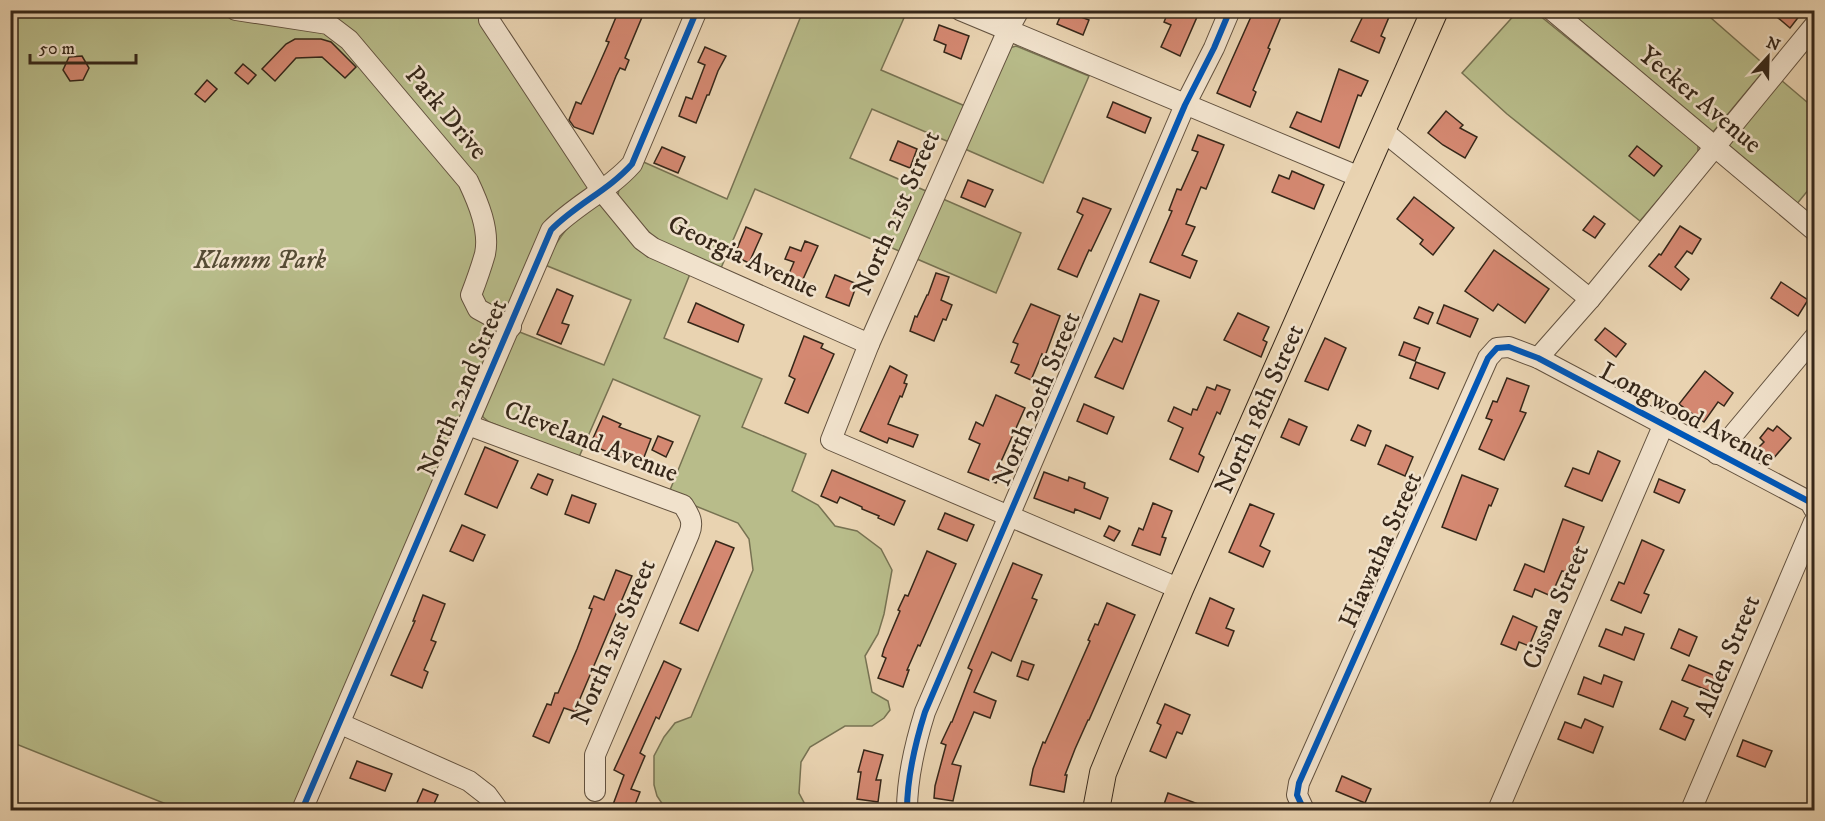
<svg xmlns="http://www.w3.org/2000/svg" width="1825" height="821" font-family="'IM FELL DW Pica',serif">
<rect width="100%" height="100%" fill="#e9d3b1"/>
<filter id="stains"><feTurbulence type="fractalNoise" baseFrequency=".00333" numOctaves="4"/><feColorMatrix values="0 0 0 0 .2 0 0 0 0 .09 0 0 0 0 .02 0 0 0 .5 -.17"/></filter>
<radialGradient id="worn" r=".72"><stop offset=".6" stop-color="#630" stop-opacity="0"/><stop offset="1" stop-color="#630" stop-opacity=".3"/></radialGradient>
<g fill="#b8bc8a" stroke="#777252" stroke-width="1.5">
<path d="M10 11H476L586 175C588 180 590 185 586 190 580 199 557 211 546 222L293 810H181L11 742Z"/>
<polygon points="803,11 907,11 881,70 965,106 949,142 872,109 850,158 926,191 899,251 755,189 721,268 656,240 624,205 618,196 619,188 639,160 727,199"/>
<polygon points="1518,11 1534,11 1698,144 1698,153 1640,221 1507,114 1462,73"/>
<polygon points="1561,11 1703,11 1767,67 1713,132"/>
<polygon points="1016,46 1089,76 1043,183 965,149 1009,48"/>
<polygon points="1781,80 1814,108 1814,183 1796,205 1728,150 1728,143"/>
<polygon points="943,199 1021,233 996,293 917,259"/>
<path d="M594 204 602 205 690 274 664 338 762 379 742 427 806 454 792 491 818 505 835 526 857 531 881 549 892 570 884 614 878 634 865 656 872 692 888 701 890 710 884 718 872 726H845L810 747 801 762 799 793 808 810H682L663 805 657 796 654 785V756L664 737 675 723 691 717 753 570 749 539 738 523 668 495 700 416 613 379 579 457 489 422 483 417 482 411 517 331 604 365 631 300 545 265C560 233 568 226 594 204Z"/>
</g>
<g fill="#d48871" stroke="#362719" stroke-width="1.5">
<polygon points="619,10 645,10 625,58 629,60 625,70 620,68 616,76 593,134 574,127 569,120 576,102 581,104 594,76 609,42 606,41"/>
<polygon points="1063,10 1089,20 1083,35 1057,24"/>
<polygon points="1169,10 1182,10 1197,17 1180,56 1161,47 1171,25 1164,22"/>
<polygon points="1254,10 1265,10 1281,17 1268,48 1270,49 1253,90 1256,92 1250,107 1217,93"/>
<polygon points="1366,10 1392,10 1381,36 1385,38 1379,53 1351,41"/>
<polygon points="1782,10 1804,10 1790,28 1777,17"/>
<polygon points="939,25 969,36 961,59 944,52 946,45 934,40"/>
<polygon points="295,39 321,39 331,42 356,67 345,78 322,57 296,58 275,81 262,69 286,44"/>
<polygon points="705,47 726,56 718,71 709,95 707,95 696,123 679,116 686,97 692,99 705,65 698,62"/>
<polygon points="82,56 89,68 83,80 70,81 63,70 69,57"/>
<polygon points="243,64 256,75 248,84 235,73"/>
<polygon points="1339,69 1368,81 1361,96 1358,95 1339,148 1290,127 1297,112 1321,122"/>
<polygon points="207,80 217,89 205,102 195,94"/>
<polygon points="1113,102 1151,118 1145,133 1107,117"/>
<polygon points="1446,111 1463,125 1460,128 1477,137 1465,158 1443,145 1428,133"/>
<polygon points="1198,135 1224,145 1206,189 1201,187 1186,224 1195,227 1182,255 1197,261 1190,278 1150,262 1172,211 1169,210 1177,189 1181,190 1198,152 1192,150"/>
<polygon points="898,141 917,149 910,168 890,160"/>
<polygon points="1637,146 1662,166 1654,176 1629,156"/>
<polygon points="662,147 685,157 678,173 654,163"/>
<polygon points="1292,171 1324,185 1314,209 1272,192 1279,175 1289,179"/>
<polygon points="968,180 993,190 985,207 961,197"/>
<polygon points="1414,197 1454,228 1433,255 1420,244 1423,240 1397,219"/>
<polygon points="1083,198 1111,209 1091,251 1089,250 1077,277 1058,269 1083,215 1077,212"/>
<polygon points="1594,216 1605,224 1595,238 1583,230"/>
<polygon points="1680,226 1701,239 1692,254 1687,251 1675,267 1689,279 1681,290 1649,266 1659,254 1661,255"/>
<polygon points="746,227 762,234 749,263 734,256"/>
<polygon points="805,241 818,246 799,288 785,283 794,262 785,259 790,247 801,251"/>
<polygon points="1494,250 1549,289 1525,323 1498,304 1493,311 1465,291"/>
<polygon points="936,273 949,277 941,300 952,305 946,320 943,319 934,341 910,331 915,316 917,317 927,295 928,295"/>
<polygon points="835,275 857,284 849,306 826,297"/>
<polygon points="1781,282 1808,300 1798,316 1771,298"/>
<polygon points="557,289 573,296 562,323 569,325 561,344 537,334"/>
<polygon points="1140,294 1159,301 1123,389 1095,377 1114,338 1122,342"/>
<polygon points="696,303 744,325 738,342 688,322"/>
<polygon points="1031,304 1060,316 1045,356 1042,354 1031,380 1015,373 1019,365 1011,362 1018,344 1013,342"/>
<polygon points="1444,305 1478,319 1470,337 1437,323"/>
<polygon points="1419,307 1433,313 1428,324 1414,318"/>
<polygon points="1238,313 1269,327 1263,340 1267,342 1261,357 1224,340"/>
<polygon points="1605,328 1626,344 1616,357 1595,340"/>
<polygon points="804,336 823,344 821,348 834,354 808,413 785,403 795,379 789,376"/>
<polygon points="1325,338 1346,348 1328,390 1305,381"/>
<polygon points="1404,342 1420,348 1415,361 1399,355"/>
<polygon points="1416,362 1445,373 1438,389 1410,378"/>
<polygon points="890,366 907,375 904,383 907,384 902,397 900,396 888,424 918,435 913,447 889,438 887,443 860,431"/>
<polygon points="1705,371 1733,393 1724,406 1718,402 1704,422 1679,404"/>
<polygon points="1507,378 1529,386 1520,411 1526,413 1504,460 1479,449 1492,420 1486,418 1493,401 1497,402"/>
<polygon points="1217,385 1230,390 1220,414 1217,412 1199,454 1204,457 1198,472 1170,459 1183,428 1168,421 1174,407 1191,415 1193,409 1197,410 1207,387 1215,390"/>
<polygon points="996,395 1025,408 1000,464 1004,466 996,483 968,472 980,444 969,439 976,422 983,426"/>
<polygon points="1084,404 1114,417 1107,434 1077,421"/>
<polygon points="603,416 621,424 619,427 651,439 641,465 590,445"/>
<polygon points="1289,419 1307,427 1299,445 1281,437"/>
<polygon points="1358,425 1371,431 1365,446 1351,440"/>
<polygon points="1777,426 1791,438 1772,460 1758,448 1764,442 1760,438 1768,428 1773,431"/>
<polygon points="658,436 673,442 666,457 652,450"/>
<polygon points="1386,445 1413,457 1405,476 1378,464"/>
<polygon points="485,447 518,461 497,508 465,494"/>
<polygon points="1598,451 1620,461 1602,501 1565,486 1573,468 1589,474"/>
<polygon points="832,470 905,501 894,525 878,518 879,516 862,509 862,507 840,497 837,503 821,496"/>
<polygon points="1044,472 1068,481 1069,477 1085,483 1084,488 1108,498 1100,519 1075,509 1074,513 1034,498"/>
<polygon points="538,474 553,480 547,495 531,488"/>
<polygon points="1462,475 1498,489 1491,506 1489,505 1476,540 1442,527"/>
<polygon points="1659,479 1685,490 1679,503 1654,492"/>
<polygon points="572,495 596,504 589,523 565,514"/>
<polygon points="1153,503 1172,511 1162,537 1166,538 1160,555 1132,545 1139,528 1143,530"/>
<polygon points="1250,504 1274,514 1260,546 1270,551 1263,567 1229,552"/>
<polygon points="945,513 974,525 967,541 938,529"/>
<polygon points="1563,519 1584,527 1572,557 1575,558 1569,573 1562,571 1551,596 1535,589 1532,597 1514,590 1525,564 1544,572"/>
<polygon points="462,525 485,535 473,561 450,551"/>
<polygon points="1109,526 1120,531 1114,541 1104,536"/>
<polygon points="1642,540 1664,550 1644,593 1649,595 1641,613 1611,600 1619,582 1624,584"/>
<polygon points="716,541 734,548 698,631 680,623"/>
<polygon points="927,551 956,564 920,646 918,645 907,670 909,670 903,687 878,678 886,658 882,656 884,649 900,611 898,610 905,595 908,596"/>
<polygon points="1013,563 1042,575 1032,598 1037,600 1011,661 992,652 974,692 996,701 990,718 974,712 952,764 961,766 953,801 934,798 935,786 946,745 941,743 951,722 952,722 972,670 968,668"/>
<polygon points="616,570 632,576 579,701 580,701 576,712 564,708 549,743 533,736 547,704 551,705 555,693 558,693 577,649 592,609 589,608 594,596 604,600"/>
<polygon points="423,595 445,604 431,640 436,642 424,670 428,672 422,688 391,675 415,621 413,621"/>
<polygon points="1210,598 1234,609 1226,628 1234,631 1228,646 1196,633"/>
<polygon points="1107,603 1135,615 1089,720 1088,720 1075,749 1065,775 1067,775 1064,792 1030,785 1033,769 1043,742 1045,743 1090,641 1088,640 1095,624 1098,625"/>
<polygon points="1513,616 1537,627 1529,646 1519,642 1516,650 1501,644"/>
<polygon points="1625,627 1644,634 1634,660 1599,646 1606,629 1622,635"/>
<polygon points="1679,629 1697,637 1689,656 1671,648"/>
<polygon points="664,661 681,669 659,719 656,717 640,753 645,756 631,789 640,792 633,810 611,810 624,775 614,770"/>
<polygon points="1022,661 1034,665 1028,680 1017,676"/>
<polygon points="1689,665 1718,677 1712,692 1682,680"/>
<polygon points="1604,675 1622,682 1613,707 1578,694 1584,677 1601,684"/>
<polygon points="1672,701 1688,708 1684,716 1694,720 1685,740 1660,729"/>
<polygon points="1165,704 1190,715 1182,734 1177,732 1166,758 1150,751 1161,725 1157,723"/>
<polygon points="1585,719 1603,727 1593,753 1558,739 1565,722 1581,728"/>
<polygon points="1743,740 1772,751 1765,767 1737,756"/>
<polygon points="864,750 883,755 876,780 881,780 878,802 857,799 861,772 858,772"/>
<polygon points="357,761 392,774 385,791 350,778"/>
<polygon points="1342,776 1371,789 1365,803 1336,791"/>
<polygon points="423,789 438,795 431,810 416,805"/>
<polygon points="1168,793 1212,809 1212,810 1162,810"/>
</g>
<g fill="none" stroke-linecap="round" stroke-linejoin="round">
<defs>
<g id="minor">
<path d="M236 10 328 24 349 40 468 181C478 202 490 230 485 254 481 268 476 282 471 295L478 309 511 327"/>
<polyline points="960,10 1362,178"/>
<polyline points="1019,10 1008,30 869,344 831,440 1180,589"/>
<polyline points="1552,10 1814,230"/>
<polyline points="489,20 601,190 642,240 653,248 869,344"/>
<polyline points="1383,131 1590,299"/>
<polyline points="1538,358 1590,299 1814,26"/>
<path d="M468 425 683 505C690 516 694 522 689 534L595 755V791"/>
<polyline points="1717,454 1814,338"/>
<polyline points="341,724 469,781 487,795 498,810"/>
<path d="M302 810 551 230C575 205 609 190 632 164L697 10"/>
<path d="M907 810C907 776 915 744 925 712L1185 105 1214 48 1230 10"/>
<polyline points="1304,810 1297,795 1299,783 1488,358 1497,348 1509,347 1538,358 1810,502 1814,509"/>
<polyline points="1498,810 1663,426"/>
<polyline points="1691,810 1814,522"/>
</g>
<polyline id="major" points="1096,810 1103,773 1114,746 1180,589 1435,10"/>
</defs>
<use href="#minor" stroke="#63523f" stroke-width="22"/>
<use href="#major" stroke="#362719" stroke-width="28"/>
<use href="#minor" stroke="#f1e2cc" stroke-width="20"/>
<use href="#major" stroke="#e9d3b1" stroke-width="26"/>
<defs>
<g id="cycleway">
<path d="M302 810 551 230C575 205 609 190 632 164L697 10"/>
<path d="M907 810C907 776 915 744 925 712L1185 105 1214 48 1230 10"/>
<polyline points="1304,810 1297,795 1299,783 1488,358 1497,348 1509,347 1538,358 1810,502 1814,509"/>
</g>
</defs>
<use href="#cycleway" stroke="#f1e2cc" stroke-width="10"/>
<use href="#cycleway" stroke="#0057b8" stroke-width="6"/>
</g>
<g text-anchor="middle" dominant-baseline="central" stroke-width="5" stroke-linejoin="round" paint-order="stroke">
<g font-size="26" fill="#362719" stroke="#f1e2cc">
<text transform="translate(1700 100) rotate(40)">Yecker Avenue</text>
<text transform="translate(446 113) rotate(50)">Park Drive</text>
<text transform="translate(897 213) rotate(-66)">North 21st Street</text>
<text transform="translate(743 257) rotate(25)">Georgia Avenue</text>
<text transform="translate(463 388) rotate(-67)">North 22nd Street</text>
<text transform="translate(1037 399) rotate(-67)">North 20th Street</text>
<text transform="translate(1260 409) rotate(-66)">North 18th Street</text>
<text transform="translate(1687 415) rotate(28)">Longwood Avenue</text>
<text transform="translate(591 442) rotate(21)">Cleveland Avenue</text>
<text transform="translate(1381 550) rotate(-66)">Hiawatha Street</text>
<text transform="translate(1556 607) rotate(-67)">Cissna Street</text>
<text transform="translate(614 642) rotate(-67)">North 21st Street</text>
<text transform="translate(1728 656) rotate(-67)">Alden Street</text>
</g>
<g font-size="26" font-style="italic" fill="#564c35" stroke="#f1e2cc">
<text x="260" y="260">Klamm Park</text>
</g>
</g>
<rect width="1825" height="821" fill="none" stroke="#e9d3b1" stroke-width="36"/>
<rect x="12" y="12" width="1801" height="797" fill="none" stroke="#362719" stroke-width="3"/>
<rect x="18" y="18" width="1789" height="785" fill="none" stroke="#362719" stroke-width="1.5"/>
<g transform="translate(1768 57) rotate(22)" stroke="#f1e2cc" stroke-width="4.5" paint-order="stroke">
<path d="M0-4.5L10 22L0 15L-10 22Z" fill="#362719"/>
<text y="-9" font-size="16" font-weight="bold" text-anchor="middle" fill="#362719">N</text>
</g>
<path d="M30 54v9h106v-9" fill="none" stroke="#362719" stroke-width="3"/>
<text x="39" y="54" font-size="18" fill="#362719" stroke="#f1e2cc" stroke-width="4.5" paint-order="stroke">50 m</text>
<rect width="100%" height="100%" filter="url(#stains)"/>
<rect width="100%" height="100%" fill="url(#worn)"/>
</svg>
